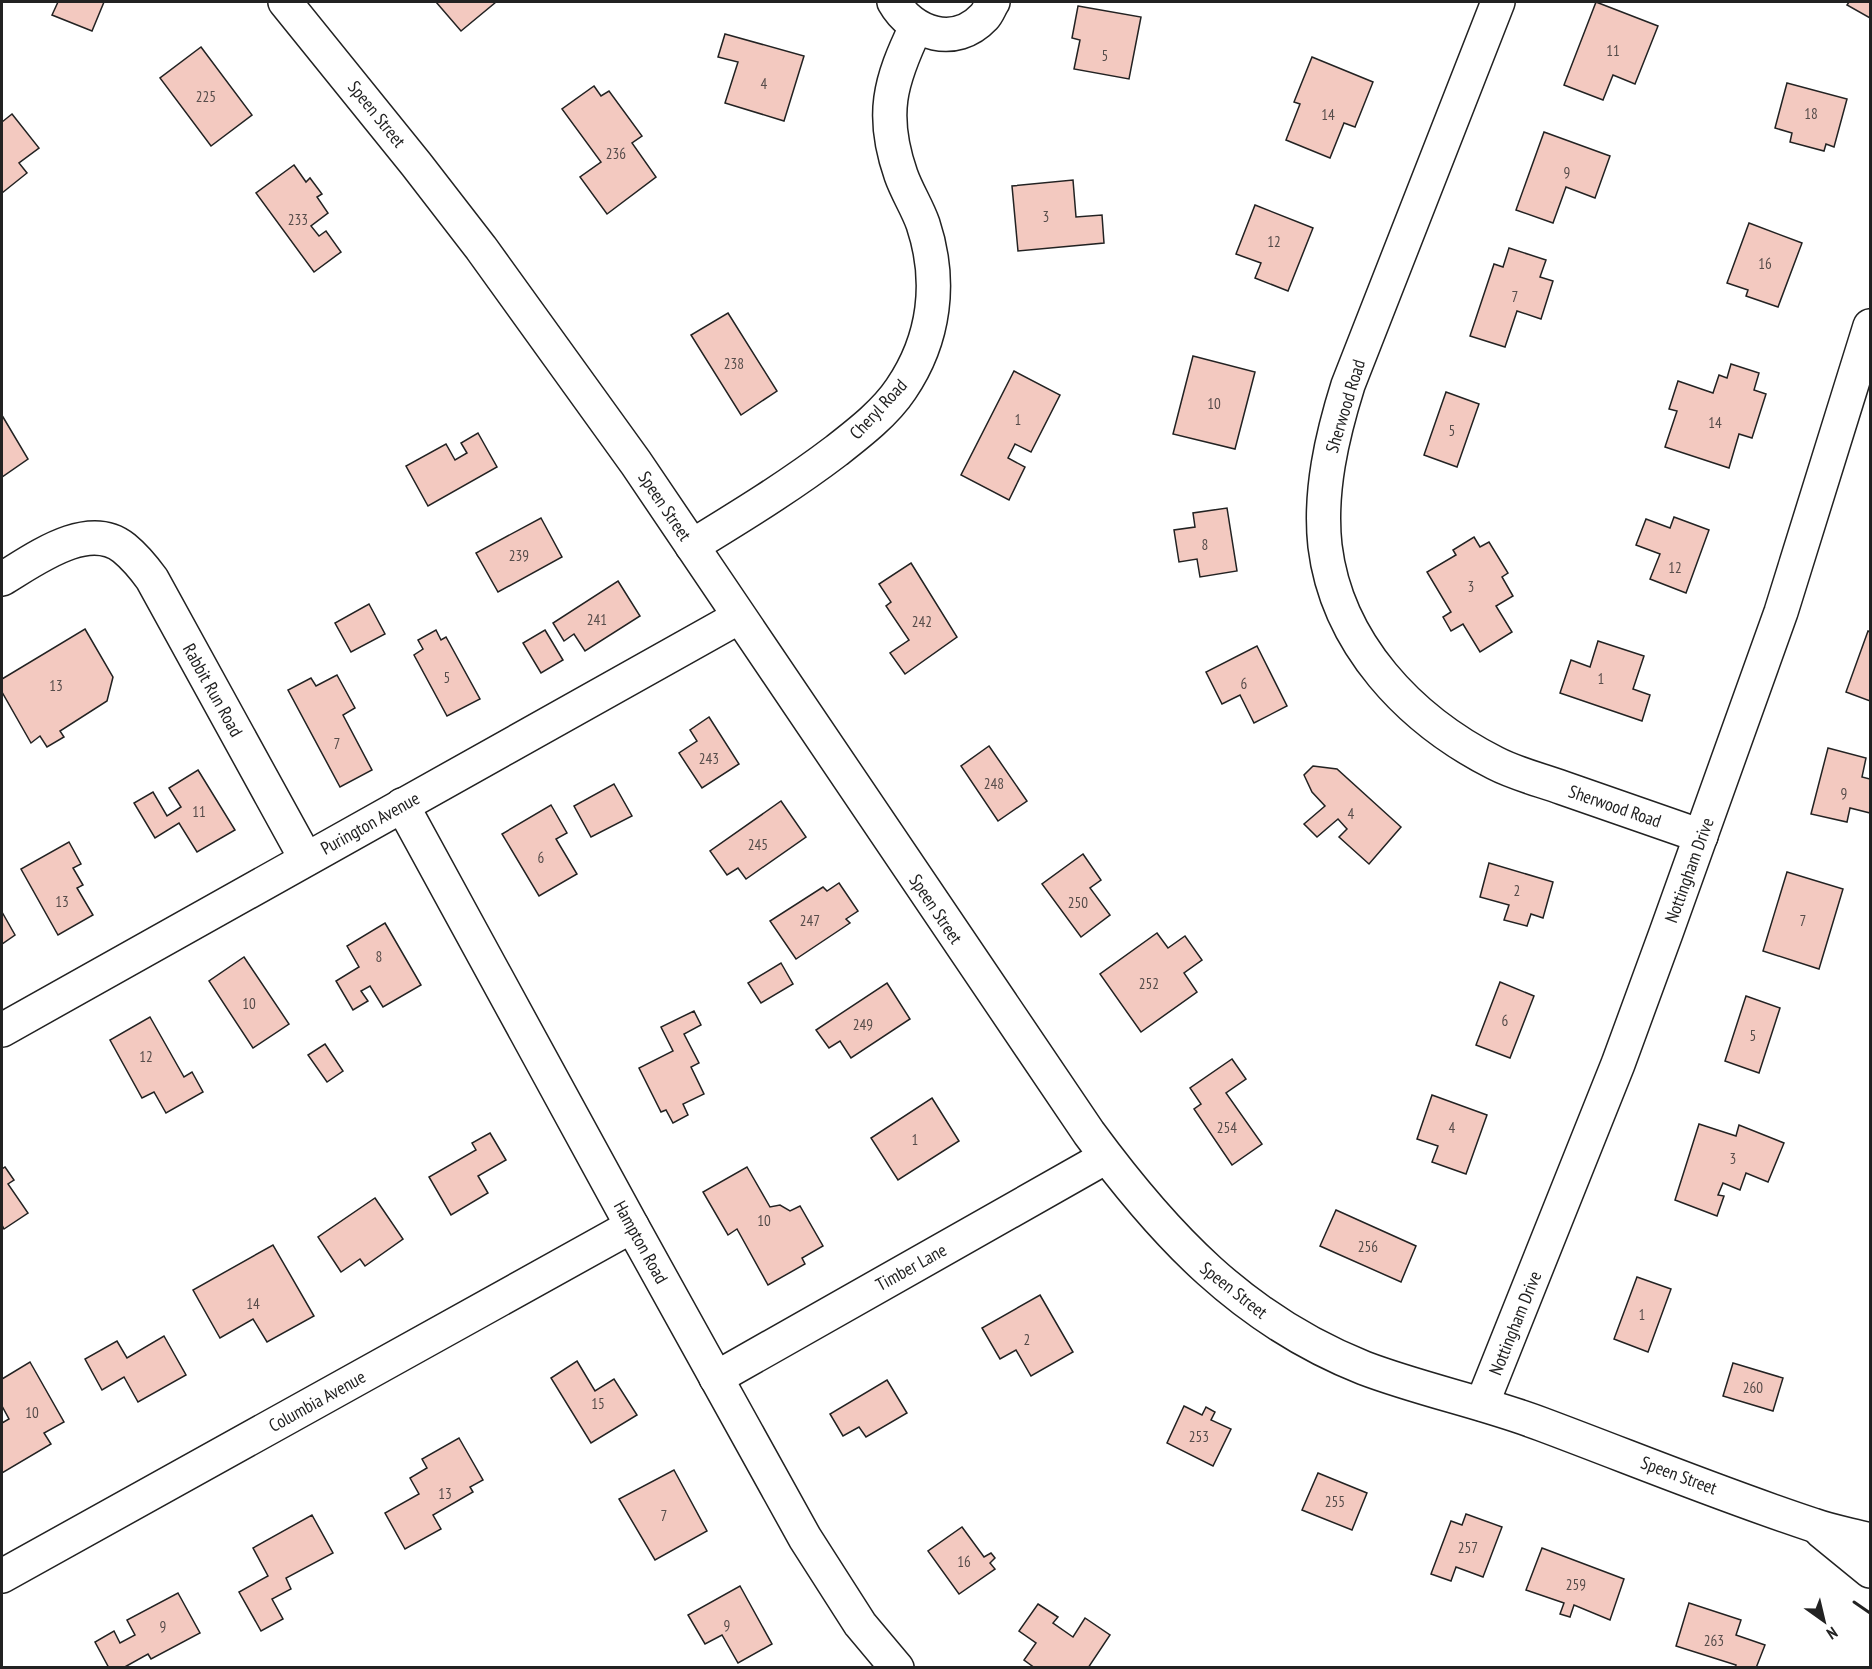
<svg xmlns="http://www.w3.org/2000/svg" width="1872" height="1669" font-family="'PT Sans Narrow',sans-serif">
<rect width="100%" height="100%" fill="#fff"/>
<g fill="#f3c9c0" stroke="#222" stroke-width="1.5">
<polygon points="58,2 104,2 92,31 52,15"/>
<polygon points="436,2 496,2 461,31"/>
<polygon points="1596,2 1658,26 1635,84 1613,75 1603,100 1564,85"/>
<polygon points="1849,2 1870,2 1870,18 1847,5"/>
<polygon points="1078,6 1141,17 1129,79 1074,69 1080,40 1072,38"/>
<polygon points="725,34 804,56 784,121 725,103 738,62 718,57"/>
<polygon points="201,47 252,115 211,146 160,78"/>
<polygon points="1312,57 1373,82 1355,127 1344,123 1330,158 1286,140 1300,104 1294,102"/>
<polygon points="1787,83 1847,99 1834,147 1826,144 1824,151 1790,142 1792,133 1775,128"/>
<polygon points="594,86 601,96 609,91 642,136 632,143 656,177 607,214 580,177 601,162 562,109"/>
<polygon points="12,114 39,148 19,163 27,173 2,193 2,122"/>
<polygon points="1544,132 1610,156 1595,198 1566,187 1553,223 1516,210"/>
<polygon points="294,165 306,182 310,178 322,194 317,197 328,213 311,226 319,236 326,231 341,252 314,272 256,193"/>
<polygon points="1073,180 1076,217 1102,215 1104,243 1018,251 1012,186"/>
<polygon points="1255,205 1313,228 1288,291 1255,278 1261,263 1236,254"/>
<polygon points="1749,223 1802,243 1778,307 1746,296 1748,290 1727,283"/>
<polygon points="1509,248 1546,260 1540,277 1553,281 1541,319 1517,311 1505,347 1470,336 1494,264 1503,267"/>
<polygon points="728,313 777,391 741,415 691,335"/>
<polygon points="1193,356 1255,372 1235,449 1173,434"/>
<polygon points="1731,364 1759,373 1754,390 1766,394 1752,438 1739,434 1729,468 1665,447 1677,411 1669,409 1678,381 1713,393 1719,375 1727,378"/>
<polygon points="1014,371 1060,395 1031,452 1015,444 1008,458 1025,467 1009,500 961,475"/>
<polygon points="1446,392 1479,404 1457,467 1424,455"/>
<polygon points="3,417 28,459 2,477 2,418"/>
<polygon points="478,433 497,467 428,506 406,466 446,444 455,460 467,453 461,443"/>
<polygon points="1227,508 1237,571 1200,577 1197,559 1179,562 1174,530 1195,527 1193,513"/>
<polygon points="1674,517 1709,530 1686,593 1650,579 1660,554 1636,545 1646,519 1670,528"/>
<polygon points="541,518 562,557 498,592 476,553"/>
<polygon points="1474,537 1480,547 1489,542 1508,573 1502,577 1513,596 1496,606 1512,632 1480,652 1463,624 1451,631 1443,617 1451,612 1427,572 1456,555 1453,550"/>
<polygon points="911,563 957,637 905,674 890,653 909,640 886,606 891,602 879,584"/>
<polygon points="618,581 640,616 585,651 574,634 564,641 553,623"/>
<polygon points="369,604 385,634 351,652 335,623"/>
<polygon points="85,629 113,677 107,701 60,731 64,737 47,747 40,736 31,743 2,692 2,679"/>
<polygon points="436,630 441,640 446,637 480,699 447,716 414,655 423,649 418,640"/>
<polygon points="545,630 563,660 541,673 523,643"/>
<polygon points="1868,631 1870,632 1870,701 1846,692"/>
<polygon points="1598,641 1644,656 1633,689 1650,695 1642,721 1560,693 1571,660 1590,667"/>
<polygon points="1257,646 1287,706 1254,723 1240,695 1222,704 1206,672"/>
<polygon points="337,675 355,708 343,715 372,770 340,787 288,690 311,678 316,686"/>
<polygon points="709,717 739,764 702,788 679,753 697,741 690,730"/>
<polygon points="989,746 1027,801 998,821 961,766"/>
<polygon points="1828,748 1866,758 1862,777 1870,779 1870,813 1850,808 1847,822 1811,814"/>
<polygon points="1313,766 1337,769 1401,827 1369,864 1339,837 1347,829 1338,819 1317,837 1304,824 1325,806 1312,792 1304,775"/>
<polygon points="198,770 235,830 197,852 179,823 155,838 134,803 153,792 167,816 181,807 169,788"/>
<polygon points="614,784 632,816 591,837 574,806"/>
<polygon points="781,801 806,837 746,879 738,868 727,875 710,851"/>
<polygon points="551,805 567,833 556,839 577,874 539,896 502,834"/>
<polygon points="69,842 81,864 73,868 83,885 77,888 93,915 58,935 21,869"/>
<polygon points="1083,854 1101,880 1090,888 1110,915 1081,937 1042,884"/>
<polygon points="1489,863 1553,882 1543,918 1531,914 1527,926 1504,920 1509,905 1480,897"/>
<polygon points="1787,872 1843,889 1819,969 1763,951"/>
<polygon points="839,883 858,911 846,919 850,923 796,959 770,921 823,887 827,891"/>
<polygon points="2,912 15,935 2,944"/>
<polygon points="385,923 421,985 383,1007 370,986 361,991 368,1001 353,1010 336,981 359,967 347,946"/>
<polygon points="1157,933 1168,948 1185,936 1202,960 1184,973 1197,992 1141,1032 1100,974"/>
<polygon points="244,957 289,1024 253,1048 209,981"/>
<polygon points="781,963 793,984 761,1003 748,983"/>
<polygon points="1500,982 1534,996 1510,1058 1476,1045"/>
<polygon points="887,983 910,1019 851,1058 840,1041 829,1048 816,1030"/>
<polygon points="1746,996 1780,1008 1759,1073 1725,1061"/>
<polygon points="694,1011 701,1025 684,1034 699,1063 691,1067 704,1094 683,1104 688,1115 673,1123 666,1110 661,1112 639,1068 673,1051 661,1027"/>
<polygon points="150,1017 184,1077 192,1072 203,1092 166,1113 154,1092 142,1098 110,1040"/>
<polygon points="325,1044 343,1071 327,1082 308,1055"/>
<polygon points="1232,1059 1246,1079 1226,1093 1262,1144 1232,1165 1194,1109 1201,1104 1190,1088"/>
<polygon points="1432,1095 1487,1115 1466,1174 1432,1162 1438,1146 1417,1139"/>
<polygon points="932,1098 959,1141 898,1180 871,1138"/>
<polygon points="1699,1124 1736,1136 1739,1125 1784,1143 1768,1182 1746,1173 1740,1190 1723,1183 1718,1195 1724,1196 1717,1216 1675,1200"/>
<polygon points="490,1133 506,1160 478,1176 488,1193 451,1215 429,1177 476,1150 472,1143"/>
<polygon points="5,1167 14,1180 8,1184 28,1213 4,1229 2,1225 2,1169"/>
<polygon points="747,1167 770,1207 780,1205 790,1211 800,1206 823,1246 802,1258 805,1264 768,1285 737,1229 728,1235 703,1192"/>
<polygon points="375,1198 403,1239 365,1266 360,1259 341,1272 318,1237"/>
<polygon points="1336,1210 1416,1246 1401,1282 1320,1246"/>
<polygon points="273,1245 314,1316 267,1342 253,1319 220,1338 193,1290"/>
<polygon points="1637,1277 1671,1289 1648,1352 1614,1339"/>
<polygon points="1040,1295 1073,1352 1031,1376 1016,1350 1000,1359 982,1328"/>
<polygon points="164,1336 186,1375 138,1402 124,1377 102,1390 85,1359 117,1341 127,1358"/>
<polygon points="577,1361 595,1391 614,1379 637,1415 591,1443 551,1378"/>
<polygon points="30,1362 64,1422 44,1433 51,1444 2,1473 2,1423 9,1419 2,1406 2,1379"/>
<polygon points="1733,1363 1783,1378 1773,1411 1723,1396"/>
<polygon points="887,1380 907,1413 866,1437 859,1427 843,1436 830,1414"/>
<polygon points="1184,1406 1202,1415 1206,1407 1215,1412 1211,1420 1231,1429 1213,1466 1167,1443"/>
<polygon points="459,1438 483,1480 470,1487 473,1492 433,1515 441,1529 405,1549 385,1513 419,1494 410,1478 427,1468 422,1459"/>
<polygon points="674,1470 707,1531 655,1560 619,1499"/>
<polygon points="1318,1473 1367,1493 1352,1530 1302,1510"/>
<polygon points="1466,1514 1502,1527 1483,1577 1456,1567 1451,1581 1431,1574 1451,1521 1462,1525"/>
<polygon points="312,1515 333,1553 286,1578 291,1589 272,1599 283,1619 261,1631 239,1592 268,1576 253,1548"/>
<polygon points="962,1527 984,1557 991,1553 995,1558 990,1563 995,1569 959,1594 928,1551"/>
<polygon points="1542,1548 1624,1579 1610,1620 1574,1605 1570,1617 1560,1614 1564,1603 1526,1590"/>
<polygon points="740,1586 772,1644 738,1663 722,1635 705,1644 688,1615"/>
<polygon points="178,1593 200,1633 151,1659 148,1654 123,1668 109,1668 95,1642 114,1631 120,1643 135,1635 127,1620"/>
<polygon points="1689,1603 1741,1620 1736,1635 1765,1645 1756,1668 1735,1668 1736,1665 1676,1646"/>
<polygon points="1038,1604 1058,1617 1053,1623 1073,1637 1085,1618 1110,1635 1088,1668 1035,1668 1024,1660 1036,1643 1019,1631"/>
</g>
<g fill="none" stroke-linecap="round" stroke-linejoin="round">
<defs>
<g id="minor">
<path d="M894 2C912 34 955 48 984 17 988 13 990 6 993 2"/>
<path d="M1498 2 1348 385C1332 436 1319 492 1325 546 1337 644 1410 720 1495 763 1516 774 1541 780 1563 788 1609 804 1655 820 1701 836"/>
<path d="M692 546C741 516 790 486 836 451 859 433 885 413 901 389 935 339 942 281 923 224 917 207 907 192 901 175 880 115 890 81 916 27"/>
<path d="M2 579C34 560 88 519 124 548 135 557 144 568 152 579L306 859"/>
<polyline points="402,805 632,1226 805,1538 860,1624 897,1668"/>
<polyline points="2,1030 739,617"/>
<polyline points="716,1378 1106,1157"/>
<polyline points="1482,1404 1618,1064 1666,933 1781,612 1870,326"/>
<polyline points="2,1576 632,1226"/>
</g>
<g id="tertiary">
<path d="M285 2 416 164 481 248 636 463 1089 1133C1164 1235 1243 1320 1364 1368 1422 1390 1483 1402 1541 1424 1632 1458 1722 1495 1813 1525 1832 1532 1852 1535 1870 1540"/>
<polyline points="1821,1531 1870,1571"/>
</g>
</defs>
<use href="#minor" stroke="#222" stroke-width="36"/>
<use href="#tertiary" stroke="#222" stroke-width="36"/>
<use href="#minor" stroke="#fff" stroke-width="33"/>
<use href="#tertiary" stroke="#fff" stroke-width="33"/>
<polyline stroke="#222" stroke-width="3" points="1854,1602 1870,1613"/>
</g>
<g text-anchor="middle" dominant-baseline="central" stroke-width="4.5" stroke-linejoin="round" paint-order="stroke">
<g font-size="15" fill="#564c4a">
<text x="1613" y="50">11</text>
<text x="1105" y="55">5</text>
<text x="764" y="83">4</text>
<text x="206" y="96">225</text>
<text x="1811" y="113">18</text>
<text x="1328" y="114">14</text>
<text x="616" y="153">236</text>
<text x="1567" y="172">9</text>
<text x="1046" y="216">3</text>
<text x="298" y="219">233</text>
<text x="1274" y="241">12</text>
<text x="1765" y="263">16</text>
<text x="1515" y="296">7</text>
<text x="734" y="363">238</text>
<text x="1214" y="403">10</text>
<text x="1018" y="419">1</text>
<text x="1715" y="422">14</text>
<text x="1452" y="430">5</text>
<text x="1205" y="544">8</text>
<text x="519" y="555">239</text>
<text x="1675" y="567">12</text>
<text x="1471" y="586">3</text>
<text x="597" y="619">241</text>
<text x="922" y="621">242</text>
<text x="447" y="677">5</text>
<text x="1601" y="678">1</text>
<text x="1244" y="683">6</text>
<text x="56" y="685">13</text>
<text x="337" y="743">7</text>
<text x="709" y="758">243</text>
<text x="994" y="783">248</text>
<text x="1844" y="793">9</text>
<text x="199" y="811">11</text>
<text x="1351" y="813">4</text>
<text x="758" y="844">245</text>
<text x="541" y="857">6</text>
<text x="1517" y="890">2</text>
<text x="62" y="901">13</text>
<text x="1078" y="902">250</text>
<text x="810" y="920">247</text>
<text x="1803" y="920">7</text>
<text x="379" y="956">8</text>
<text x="1149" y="983">252</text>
<text x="249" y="1003">10</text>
<text x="1505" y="1020">6</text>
<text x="863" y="1024">249</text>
<text x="1753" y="1035">5</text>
<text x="146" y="1056">12</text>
<text x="1227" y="1127">254</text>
<text x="1452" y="1127">4</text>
<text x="915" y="1139">1</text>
<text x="1733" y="1158">3</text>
<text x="764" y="1220">10</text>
<text x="1368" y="1246">256</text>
<text x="253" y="1303">14</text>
<text x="1642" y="1314">1</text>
<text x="1027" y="1339">2</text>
<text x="1753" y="1387">260</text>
<text x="598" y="1403">15</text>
<text x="32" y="1412">10</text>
<text x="1199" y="1436">253</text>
<text x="445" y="1493">13</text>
<text x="1335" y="1501">255</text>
<text x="664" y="1515">7</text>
<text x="1468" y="1547">257</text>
<text x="964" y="1561">16</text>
<text x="1576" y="1584">259</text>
<text x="727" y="1625">9</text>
<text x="163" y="1626">9</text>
<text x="1714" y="1640">263</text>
</g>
<g font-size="18" fill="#222" stroke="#fff">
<text transform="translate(377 114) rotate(51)">Speen Street</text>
<text transform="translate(1345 406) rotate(-73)">Sherwood Road</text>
<text transform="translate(878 409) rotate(-47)">Cheryl Road</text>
<text transform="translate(665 506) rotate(56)">Speen Street</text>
<text transform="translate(213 690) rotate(61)">Rabbit Run Road</text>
<text transform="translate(1615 806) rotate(19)">Sherwood Road</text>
<text transform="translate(370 823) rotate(-29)">Purington Avenue</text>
<text transform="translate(1689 870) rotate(-70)">Nottingham Drive</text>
<text transform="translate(936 909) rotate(56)">Speen Street</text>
<text transform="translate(641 1242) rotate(61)">Hampton Road</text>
<text transform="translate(911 1267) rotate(-29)">Timber Lane</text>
<text transform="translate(1234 1290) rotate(38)">Speen Street</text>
<text transform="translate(1515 1323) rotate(-68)">Nottingham Drive</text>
<text transform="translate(317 1401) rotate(-29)">Columbia Avenue</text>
<text transform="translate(1679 1475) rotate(20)">Speen Street</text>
</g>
</g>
<rect width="1872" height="1669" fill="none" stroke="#222222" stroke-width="6"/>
<g transform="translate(1824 1621) rotate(146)" stroke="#ffffff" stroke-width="4.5" paint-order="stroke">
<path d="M0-4.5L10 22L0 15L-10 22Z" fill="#222222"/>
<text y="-9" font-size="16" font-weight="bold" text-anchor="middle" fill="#222222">N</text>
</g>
</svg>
